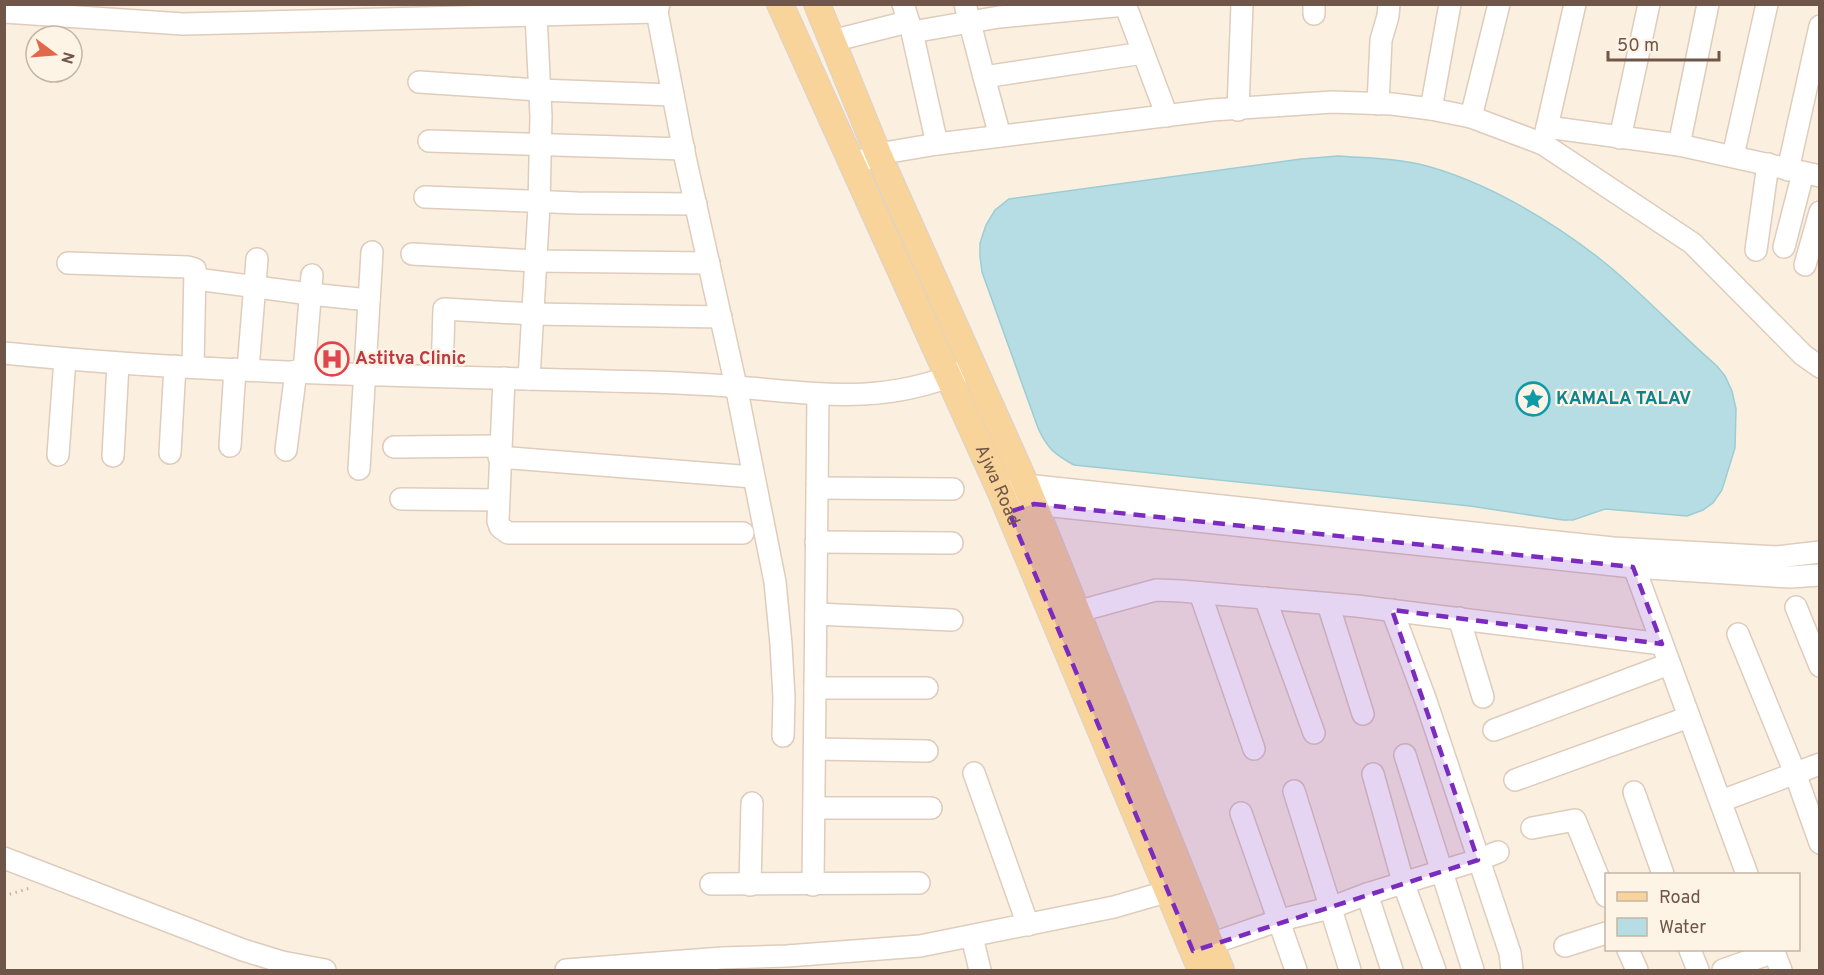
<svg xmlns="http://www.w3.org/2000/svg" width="1824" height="975" font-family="Overpass,sans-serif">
<rect width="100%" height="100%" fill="#fbf0e0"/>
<path fill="#b6dde3" stroke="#9ccdd4" stroke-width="1.5" d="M1338 156C1365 158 1393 158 1419 164 1485 180 1558 224 1610 267 1647 298 1680 334 1717 366L1725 376 1732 391 1736 409 1735 448 1722 490 1713 503 1703 510 1687 516 1605 509 1573 520H1563L1470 506 1074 465C1054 454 1047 448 1038 428L982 272 980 256V243L986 225 995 210 1009 199 1301 159Z"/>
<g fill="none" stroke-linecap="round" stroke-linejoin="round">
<defs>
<g id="minor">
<polyline points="903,4 912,32 937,144"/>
<polyline points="965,4 984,77 1143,53"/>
<polyline points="1125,4 1167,116"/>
<polyline points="4,12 183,24 657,12 659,4"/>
<polyline points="657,12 685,157 736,386 775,582 781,644 784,698 783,736"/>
<polyline points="1314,14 1314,4"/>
<polyline points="912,32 999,17 1125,5"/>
<polyline points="832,41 907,22"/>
<polyline points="984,77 1000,136"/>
<polyline points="419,82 539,90 673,95"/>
<polyline points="1378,104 1381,40 1388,16 1389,4"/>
<polyline points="1431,109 1450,4"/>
<polyline points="1238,110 1242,4"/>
<polyline points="1471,117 1499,4"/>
<polyline points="1547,127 1575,4"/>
<polyline points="1620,138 1649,4"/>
<polyline points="429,141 684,149"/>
<polyline points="1543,144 1547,127 1679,145 1820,176"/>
<polyline points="1679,145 1708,4"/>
<polyline points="1733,156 1767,4"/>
<polyline points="864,160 878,154 937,144 1212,110 1332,102 1392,104 1431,109 1471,117 1543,144 1692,243 1803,355 1820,367"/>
<polyline points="1788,170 1820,26"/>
<polyline points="425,197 577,203 696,204"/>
<polyline points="1784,247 1803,173"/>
<polyline points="1756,250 1768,164"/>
<polyline points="412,254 536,261 709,263"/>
<polyline points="68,263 188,267 195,269 193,367"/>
<polyline points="1805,265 1820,212"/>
<polyline points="196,279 310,294 369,300"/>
<path d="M4 353C219 375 436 376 651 382 680 383 709 384 738 387 820 394 882 405 961 372"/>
<polyline points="248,369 257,259"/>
<polyline points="304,372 312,275"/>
<polyline points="442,376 444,309 533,314 721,317"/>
<polyline points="504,378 498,521 500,527 508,533 743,533"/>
<polyline points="529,379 539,206 541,116 536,15"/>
<polyline points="230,446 235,369"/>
<polyline points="394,447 500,446"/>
<polyline points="286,450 296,371"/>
<polyline points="170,453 175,366"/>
<polyline points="58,455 65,359"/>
<polyline points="113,456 118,364"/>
<polyline points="499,457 753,477"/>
<polyline points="359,469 372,252"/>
<polyline points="817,488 953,489"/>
<polyline points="1013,489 1026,485 1613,548 1777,557 1820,552"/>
<polyline points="401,499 498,500"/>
<polyline points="1020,508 1034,504 1633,567 1790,577 1820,575"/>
<polyline points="816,542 952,543"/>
<polyline points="1630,556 1747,874"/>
<polyline points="1200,593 1254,749"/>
<polyline points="1265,598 1314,733"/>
<polyline points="1328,604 1363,714"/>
<polyline points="1796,607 1820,666"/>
<polyline points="1392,610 1426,701 1510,953 1512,970"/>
<polyline points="816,614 952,620"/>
<polyline points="1064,618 1076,612 1156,590 1181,591 1357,606 1662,644"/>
<polyline points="1459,618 1483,697"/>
<polyline points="1738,634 1795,773 1820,843"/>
<polyline points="815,688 927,688"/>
<polyline points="1494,730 1669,664"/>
<polyline points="815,749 927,751"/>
<polyline points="1405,755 1473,970"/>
<polyline points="974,773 1028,925"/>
<polyline points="1373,774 1403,882 1435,970"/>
<polyline points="1515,780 1689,717"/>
<polyline points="1294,791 1350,970"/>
<polyline points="1634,792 1663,874"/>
<polyline points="1721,801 1820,764"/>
<polyline points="814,808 931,808"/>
<polyline points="1241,813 1296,970"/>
<polyline points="1532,828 1575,820 1606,896"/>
<polyline points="4,858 243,950 282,962 325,970"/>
<polyline points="711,884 919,883"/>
<polyline points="750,885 752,803"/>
<polyline points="813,885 818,395"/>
<polyline points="1367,894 1392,970"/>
<polyline points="972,937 980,970"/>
<polyline points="1565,946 1606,933"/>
<polyline points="1196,949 1280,920 1330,908 1367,894 1478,860 1498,852"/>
<polyline points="1628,950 1637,970"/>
<polyline points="1690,950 1698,970"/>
<polyline points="566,970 722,958 787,956 920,946 1114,907 1169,891"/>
<polyline points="1723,970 1774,952 1781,970"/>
</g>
<g id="major">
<path id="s1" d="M780 4 1001 493 1201 970"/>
<polyline points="817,4 878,154 1026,485 1221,970"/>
</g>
</defs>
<use href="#minor" stroke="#deccbc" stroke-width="24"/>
<use href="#major" stroke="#dad3d0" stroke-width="28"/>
<polyline stroke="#d3b19d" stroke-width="3" stroke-dasharray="1.5 4.5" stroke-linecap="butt" points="4,896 30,888"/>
<use href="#minor" stroke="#fff" stroke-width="21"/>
<use href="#major" stroke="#f8d39a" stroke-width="26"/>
</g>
<path fill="#7b2cbf" fill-opacity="0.2" stroke="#7b2cbf" stroke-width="4.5" stroke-dasharray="12 8" stroke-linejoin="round" d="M1034 504 1633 567 1662 644 1392 610 1478 860 1193 951 1009 512Z"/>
<defs>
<symbol id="hospital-ring" viewBox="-11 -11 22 22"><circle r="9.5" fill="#fef4e5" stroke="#e0444e" stroke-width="1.5"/><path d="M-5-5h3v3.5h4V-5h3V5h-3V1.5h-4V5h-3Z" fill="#e0444e"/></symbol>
<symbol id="sight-ring" viewBox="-11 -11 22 22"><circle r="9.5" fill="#fef4e5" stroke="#0f9aa8" stroke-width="1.5"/><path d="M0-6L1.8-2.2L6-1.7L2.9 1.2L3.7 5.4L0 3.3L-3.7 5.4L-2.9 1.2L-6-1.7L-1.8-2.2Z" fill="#0f9aa8"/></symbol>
</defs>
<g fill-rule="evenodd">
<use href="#hospital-ring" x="313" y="340" width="38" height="38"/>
<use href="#sight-ring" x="1514" y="380" width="38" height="38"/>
</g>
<g text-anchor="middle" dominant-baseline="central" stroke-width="4.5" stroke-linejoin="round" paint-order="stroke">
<g font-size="18" font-weight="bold" fill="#be3a42" stroke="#fef4e5" text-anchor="start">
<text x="355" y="359">Astitva Clinic</text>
</g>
<g font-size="18" font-weight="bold" fill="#0d838f" stroke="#fef4e5" text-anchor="start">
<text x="1556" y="399">KAMALA TALAV</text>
</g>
<g font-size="18" fill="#705649" stroke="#fef4e5">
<text stroke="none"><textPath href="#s1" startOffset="528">Ajwa Road</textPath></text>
</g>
</g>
<rect width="1824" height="975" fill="none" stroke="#705649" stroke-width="12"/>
<rect x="1605" y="873" width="195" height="78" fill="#fef4e5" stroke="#c5b5a7" stroke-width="1.5"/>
<rect x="1617" y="892" width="30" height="9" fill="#f8d39a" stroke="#c5b5a7" stroke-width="1.5"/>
<text x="1659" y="903" font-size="18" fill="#705649">Road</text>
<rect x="1617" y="918" width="30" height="18" fill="#b6dde3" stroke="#c5b5a7" stroke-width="1.5"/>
<text x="1659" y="933" font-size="18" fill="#705649">Water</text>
<g transform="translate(54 54) rotate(106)"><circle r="28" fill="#fef4e5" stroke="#c5b5a7" stroke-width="1.5"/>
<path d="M0-4.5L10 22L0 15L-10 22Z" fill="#e16849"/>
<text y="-9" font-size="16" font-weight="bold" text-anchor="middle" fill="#705649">N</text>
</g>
<path d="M1608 51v9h111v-9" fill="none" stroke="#705649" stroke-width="3"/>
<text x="1617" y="51" font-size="18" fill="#705649" stroke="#fef4e5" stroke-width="4.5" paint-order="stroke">50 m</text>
</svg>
